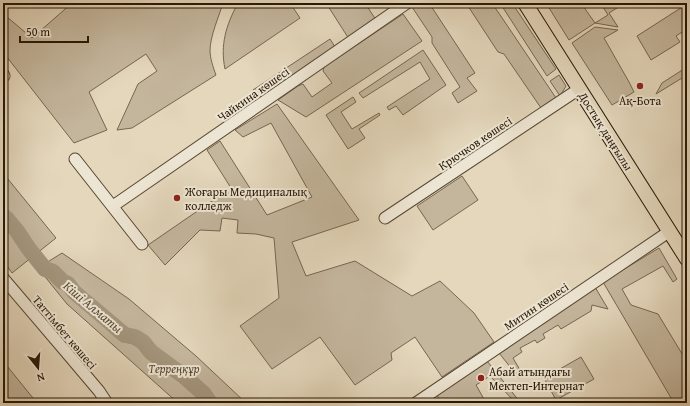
<svg xmlns="http://www.w3.org/2000/svg" width="690" height="406" font-family="'Gentium Book Plus',serif">
<rect width="100%" height="100%" fill="#e4d7bc"/>
<filter id="stains"><feTurbulence type="fractalNoise" baseFrequency=".005" numOctaves="4"/><feColorMatrix values="0 0 0 0 .2 0 0 0 0 .09 0 0 0 0 .02 0 0 0 .5 -.17"/></filter>
<radialGradient id="worn" r=".72"><stop offset=".6" stop-color="#630" stop-opacity="0"/><stop offset="1" stop-color="#630" stop-opacity=".3"/></radialGradient>
<g fill="#c4b69d" stroke="#766650">
<path d="M72 3H223C219 16 210 37 210 50 210 58 213 67 216 75L132 128 117 130 138 84 157 71 146 54 89 92 107 130 74 143 3 52V18L7 17 32 38Z"/>
<path d="M238 3H290L300 18 225 69C220 45 226 25 238 3Z"/>
<polygon points="326,3 365,3 376,20 349,39"/>
<polygon points="418,3 429,3 475,73 467,78 477,91 458,103 452,93 460,87 432,43 432,37 412,7"/>
<polygon points="466,3 492,3 556,98 541,108 504,54 498,52"/>
<polygon points="500,3 512,3 556,69 547,76"/>
<polygon points="546,3 581,3 595,23 608,15 603,7 610,3 625,3 609,13 618,27 595,23 569,40"/>
<polygon points="687,4 687,29 676,36 680,42 651,60 637,36"/>
<polygon points="403,14 422,41 306,117 278,100 298,86 303,84 312,97 332,83 323,71 324,67"/>
<polygon points="595,27 618,30 604,38 629,82 634,92 612,105 572,43"/>
<polygon points="330,39 335,47 260,100 253,90"/>
<polygon points="423,50 446,85 403,115 396,106 389,110 387,107 430,79 420,62 363,98 359,93"/>
<polygon points="687,67 687,75 656,94 662,83"/>
<polygon points="559,75 566,86 560,96 550,81"/>
<polygon points="353,97 356,102 341,112 352,129 379,113 380,115 359,129 365,138 348,149 326,115"/>
<polygon points="277,104 359,220 292,242 306,276 355,261 412,296 440,281 474,313 494,342 442,377 415,337 391,353 392,360 355,385 320,337 272,369 240,326 279,298 274,238 256,234 237,233 238,220 222,218 220,231 200,230 165,265 148,245 231,188 207,150 220,141 267,215 312,197 271,123 243,137 235,130"/>
<polygon points="3,173 56,238 12,273 3,260"/>
<polygon points="462,176 478,200 433,230 417,206"/>
<polygon points="659,248 677,279 673,282 663,266 622,289 631,305 658,314 687,362 687,403 674,403 603,282"/>
<polygon points="62,253 129,299 196,356 246,403 178,403 67,304 38,268"/>
<polygon points="595,287 608,309 592,305 591,311 561,329 558,325 543,334 545,338 537,343 535,340 520,348 522,352 513,358 523,375 519,378 499,353"/>
<polygon points="581,357 594,379 556,400 544,378"/>
<polygon points="3,361 37,403 3,403"/>
<polygon points="487,361 520,402 516,403 490,376 476,385 485,401 481,403 441,403 437,395"/>
</g>
<g fill="none" stroke-linecap="round" stroke-linejoin="round">
<polyline stroke="#a4967d" stroke-width="16" points="3,216 7,219 17,231 29,249 45,269 53,272 63,282 68,284 74,292 112,324 121,332 125,335 135,337 143,342 151,352 185,377 204,394 210,403"/>
<defs>
<g id="minor">
<polyline points="3,74 4,76"/>
<polyline points="75,159 142,244"/>
<polyline points="113,206 407,3"/>
<polyline points="385,218 579,89"/>
<polyline points="3,278 66,352 99,391 107,403"/>
<polyline points="416,403 670,231"/>
</g>
<polyline id="major" points="525,3 687,259"/>
</defs>
<use href="#minor" stroke="#564732" stroke-width="13"/>
<use href="#major" stroke="#271704" stroke-width="16"/>
<use href="#minor" stroke="#ede5d3" stroke-width="11"/>
<use href="#major" stroke="#e4d7bc" stroke-width="14"/>
</g>
<g fill="#8f2418" stroke="#ede5d3" stroke-width="1.5">
<circle cx="640" cy="86" r="4"/>
<circle cx="177" cy="198" r="4"/>
<circle cx="481" cy="378" r="4"/>
</g>
<g text-anchor="middle" dominant-baseline="central" stroke-width="4" stroke-linejoin="round" paint-order="stroke">
<g font-size="12" fill="#271704" stroke="#ede5d3">
<text transform="translate(253 94) rotate(-35)">Чайкина көшесі</text>
<text transform="translate(606 131) rotate(58)">Достық даңғылы</text>
<text transform="translate(475 143) rotate(-34)">Крючков көшесі</text>
<text transform="translate(536 306) rotate(-34)">Митин көшесі</text>
<text transform="translate(65 332) rotate(50)">Таттімбет көшесі</text>
</g>
<g font-size="12" fill="#271704" stroke="#ede5d3" text-anchor="start">
<text x="640" y="100" text-anchor="middle">Ақ-Бота</text>
<text x="185" y="191">Жоғары Медициналық<tspan x="185" dy="14">колледж</tspan></text>
<text x="489" y="371">Абай атындағы<tspan x="489" dy="14">Мектеп-Интернат</tspan></text>
</g>
<g font-size="12" font-style="italic" fill="#564732" stroke="#ede5d3">
<text x="174" y="368">Терреңқұр</text>
</g>
<g font-size="13" font-style="italic" fill="#594a34" stroke="#ede5d3">
<text transform="translate(93 307) rotate(40)">Кіші Алматы</text>
</g>
</g>
<rect width="690" height="406" fill="none" stroke="#e4d7bc" stroke-width="16"/>
<rect x="4" y="4" width="682" height="398" fill="none" stroke="#271704" stroke-width="2"/>
<rect x="8" y="8" width="674" height="390" fill="none" stroke="#271704"/>
<g transform="translate(38 368) rotate(163)" stroke="#ede5d3" stroke-width="3" paint-order="stroke">
<path d="M0-3L7 15L0 10L-7 15Z" fill="#271704"/>
<text y="-6" font-size="11" font-weight="bold" text-anchor="middle" fill="#271704">N</text>
</g>
<path d="M20 36v6h68v-6" fill="none" stroke="#271704" stroke-width="2"/>
<text x="26" y="36" font-size="12" fill="#271704" stroke="#ede5d3" stroke-width="3" paint-order="stroke">50 m</text>
<rect width="100%" height="100%" filter="url(#stains)"/>
<rect width="100%" height="100%" fill="url(#worn)"/>
</svg>
